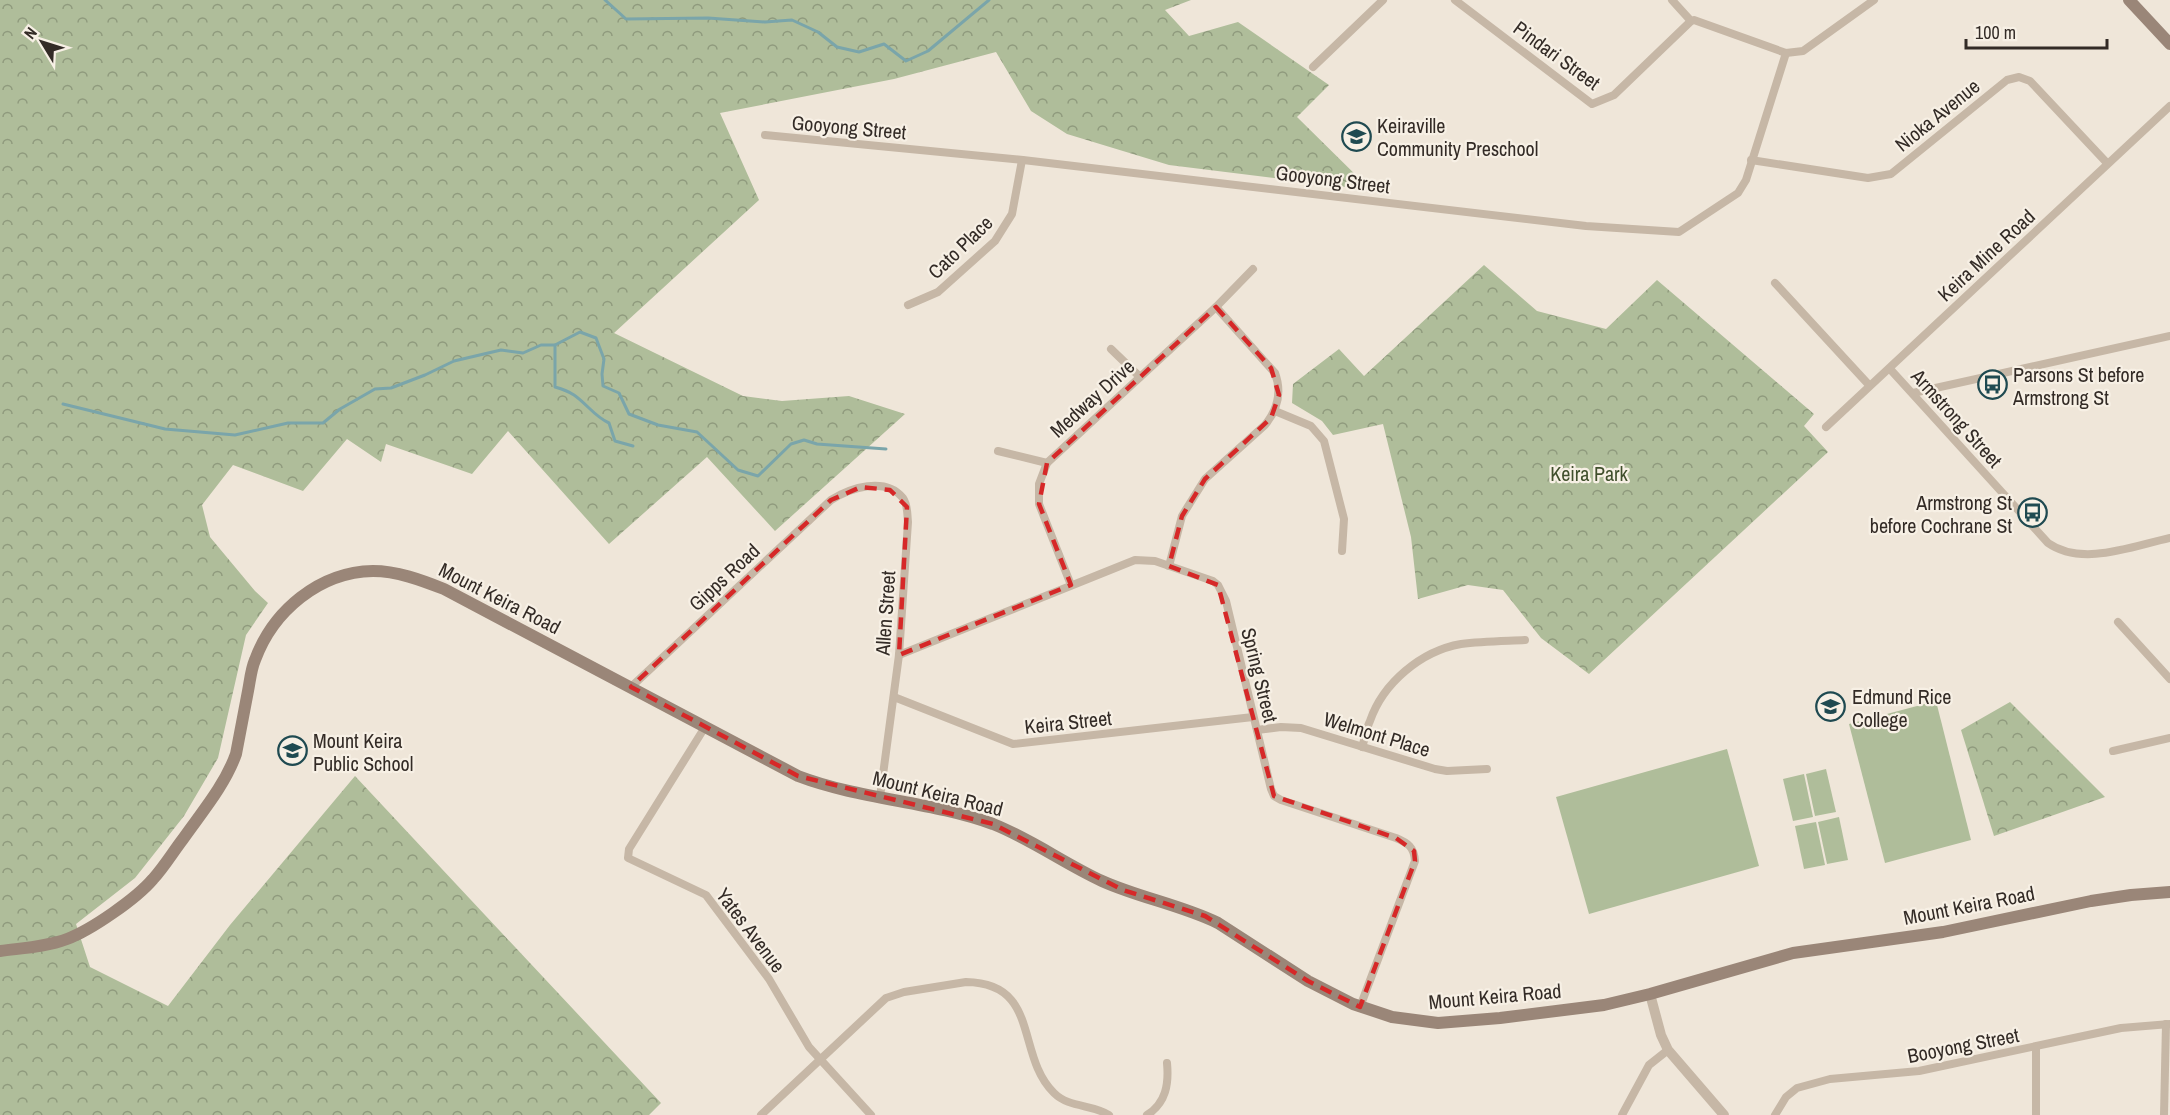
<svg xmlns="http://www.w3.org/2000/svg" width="2170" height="1115" font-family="'Archivo Narrow',sans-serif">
<defs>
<pattern id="forest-crowns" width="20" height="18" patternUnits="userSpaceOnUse" patternTransform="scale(1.5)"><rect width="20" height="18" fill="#afbd9a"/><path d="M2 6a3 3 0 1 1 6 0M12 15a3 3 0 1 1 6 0" fill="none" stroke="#8f9a7d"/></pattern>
</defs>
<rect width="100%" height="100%" fill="#efe6d9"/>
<g fill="#afbd9a">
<polygon points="1936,701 1971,840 1885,863 1849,724"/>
<polygon points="1727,749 1759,866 1589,914 1556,797"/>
<polygon points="1826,769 1836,812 1815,816 1806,774"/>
<polygon points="1804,774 1813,817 1793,821 1783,779"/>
<polygon points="1839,817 1848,860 1827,864 1818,822"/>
<polygon points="1816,822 1825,865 1804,869 1795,826"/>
</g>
<g fill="url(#forest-crowns)">
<polygon points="0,0 1191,0 1165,10 1189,36 1238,22 1329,85 1297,117 1371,190 1169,165 1067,134 1031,111 996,52 894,79 720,113 759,200 614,333 743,396 782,401 849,396 905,414 775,531 707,457 609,544 508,431 472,474 386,444 381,462 347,439 303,491 233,465 202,505 210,537 255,591 268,603 246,635 218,758 184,816 135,878 76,924 90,967 168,1006 230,925 355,776 661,1103 649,1115 0,1115"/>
<polygon points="1484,265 1537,311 1606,329 1657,280 1814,414 1804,426 1828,452 1589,674 1541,638 1503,590 1468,585 1418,599 1411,537 1383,424 1333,435 1322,421 1292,403 1293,384 1339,349 1364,376"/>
<polygon points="2010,702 2105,797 1994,836 1961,730"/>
</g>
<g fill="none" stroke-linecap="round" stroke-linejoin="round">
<g stroke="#7aa5aa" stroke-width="3">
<polyline points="605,0 626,19 708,18 765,22 792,20 818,32 837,47 859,52 884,44 906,61 928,51 989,0"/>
<path d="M555 345V387C562 389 568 391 574 395 587 404 595 417 609 423L615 441 633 446"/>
<polyline points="63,404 165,429 235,435 288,423 323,423 340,409 375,389 391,388 425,375 454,361 501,350 523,353 541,345 555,345 580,332 596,338 604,359 602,374 603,386 619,393 629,414 658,425 697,432 738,470 758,476 791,444 804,440 817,444 886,449"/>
</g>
<g stroke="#c6b7a6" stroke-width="8">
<polyline points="1455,0 1592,104 1614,95 1691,21"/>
<polyline points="1672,0 1691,21 1694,20 1786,53 1803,51 1874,0"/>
<polyline points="1313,67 1383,0"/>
<polyline points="765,135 1023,160 1586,226 1679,232 1738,193 1746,180 1786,53"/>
<polyline points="1751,160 1868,178 1891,174 2007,80 2019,77 2030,81 2107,163"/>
<polyline points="1775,283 1869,385"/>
<polyline points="908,305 938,292 995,241 1012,214 1022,160"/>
<polyline points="1111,349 1140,377"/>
<path d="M1890 369 2048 543C2082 567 2133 546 2170 538"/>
<polyline points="1913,393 2170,336"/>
<polyline points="1275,411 1311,426 1324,441 1344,519 1342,551"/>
<polyline points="1826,427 2170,106"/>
<polyline points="998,451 1047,463"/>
<path d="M1169 566 1182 516 1205 479 1265 425C1278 409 1282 392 1275 373L1216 307"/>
<polyline points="1071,585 1039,504 1039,484 1047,463 1216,307 1253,269"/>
<polyline points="2118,622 2170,679"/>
<path d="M899 655 1135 560 1155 561 1213 581 1218 585 1226 601 1271 789 1274 796 1281 800 1396 838C1408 843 1414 847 1415 861L1360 1007"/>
<path d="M631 687 831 500C850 488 885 476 903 498 908 505 907 514 908 522L899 655 880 797"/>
<polyline points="894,697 1013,744 1253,717"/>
<polyline points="705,727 629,849 628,858 706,895 769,979 809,1047 871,1115"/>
<polyline points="1257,730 1281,727 1301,728 1435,769 1447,771 1487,769"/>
<path d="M1362 747C1365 739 1366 729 1370 721 1383 683 1421 651 1461 644 1482 641 1504 641 1525 640"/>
<polyline points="2113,751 2170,738"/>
<path d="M761 1115 886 998 904 992 966 982C1041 983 1015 1055 1054 1093 1069 1108 1092 1104 1109 1115"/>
<path d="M1147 1115C1166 1103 1169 1084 1167 1063"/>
<polyline points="1622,1115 1649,1065 1668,1050"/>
<polyline points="1775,1115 1786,1097 1797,1088 1830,1079 1919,1071 2121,1028 2170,1024"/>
<polyline points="2036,1115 2036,1047"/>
<polyline points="2164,1115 2166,1024"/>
</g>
<polyline stroke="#c6b7a6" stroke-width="10" points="1650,994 1661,1035 1668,1050 1724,1115"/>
<g stroke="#9a8678" stroke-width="12">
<polyline points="2129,0 2170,44"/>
<path d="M0 951C22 948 46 947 67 939 91 930 136 899 153 879 164 867 173 852 183 839 202 812 225 785 236 754 240 733 244 712 248 691 250 681 251 669 255 660 273 611 319 572 373 571 397 571 421 580 444 589L798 776C861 800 930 801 993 824 1031 839 1065 864 1102 881 1140 898 1181 905 1218 923L1308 981 1353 1004 1392 1017 1438 1023 1500 1018 1604 1005 1650 994 1793 953 1943 932 2091 901 2131 895 2170 892"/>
</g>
</g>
<path fill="none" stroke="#d62828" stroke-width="4.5" stroke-dasharray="12 8" stroke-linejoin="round" d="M1216 307 1271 368 1279 395 1271 418 1205 479 1182 516 1169 566 1218 585 1274 796 1396 838 1414 851 1415 861 1360 1007 1308 981 1205 916 1123 890 993 824 798 776 631 687 831 500 861 487 890 490 907 507 899 655 1071 585 1039 504 1047 463Z"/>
<defs>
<symbol id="school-ring" viewBox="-11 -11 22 22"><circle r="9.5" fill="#f7f0e5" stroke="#1f4a51" stroke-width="1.5"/><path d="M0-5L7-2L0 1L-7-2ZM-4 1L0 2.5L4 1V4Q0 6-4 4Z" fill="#1f4a51"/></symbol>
<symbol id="bus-ring" viewBox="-11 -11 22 22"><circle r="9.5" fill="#f7f0e5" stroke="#1f4a51" stroke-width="1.5"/><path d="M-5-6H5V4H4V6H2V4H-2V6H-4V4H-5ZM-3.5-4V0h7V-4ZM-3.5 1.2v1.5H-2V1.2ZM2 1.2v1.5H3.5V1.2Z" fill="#1f4a51"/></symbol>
</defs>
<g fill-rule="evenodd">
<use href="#school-ring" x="1340" y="120" width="33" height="33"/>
<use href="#bus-ring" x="1976" y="368" width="33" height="33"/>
<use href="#bus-ring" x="2016" y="496" width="33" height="33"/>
<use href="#school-ring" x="1814" y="690" width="33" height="33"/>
<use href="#school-ring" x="276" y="734" width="33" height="33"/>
</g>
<g text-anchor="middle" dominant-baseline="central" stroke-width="4.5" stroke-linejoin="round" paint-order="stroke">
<g font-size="20" fill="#332b26" stroke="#f7f0e5">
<text transform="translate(1557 55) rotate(36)">Pindari Street</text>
<text transform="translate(1937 115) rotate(-39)">Nioka Avenue</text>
<text transform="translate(849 127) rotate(5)">Gooyong Street</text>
<text transform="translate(1333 179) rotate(7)">Gooyong Street</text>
<text transform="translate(960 247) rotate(-44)">Cato Place</text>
<text transform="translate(1986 255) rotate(-43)">Keira Mine Road</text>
<text transform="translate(1092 398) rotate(-42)">Medway Drive</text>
<text transform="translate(1957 418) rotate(48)">Armstrong Street</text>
<text transform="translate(724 577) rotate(-43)">Gipps Road</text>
<text transform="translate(500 598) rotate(27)">Mount Keira Road</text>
<text transform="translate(885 613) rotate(-86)">Allen Street</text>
<text transform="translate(1260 675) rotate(76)">Spring Street</text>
<text transform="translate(1068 722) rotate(-6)">Keira Street</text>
<text transform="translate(1377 734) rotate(17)">Welmont Place</text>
<text transform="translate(938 793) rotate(14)">Mount Keira Road</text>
<text transform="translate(1969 905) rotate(-11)">Mount Keira Road</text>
<text transform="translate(751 930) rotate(53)">Yates Avenue</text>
<text transform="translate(1495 996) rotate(-5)">Mount Keira Road</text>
<text transform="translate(1963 1045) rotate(-11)">Booyong Street</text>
</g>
<g font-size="20" fill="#332b26" stroke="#f7f0e5" text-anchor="start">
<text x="1377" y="125">Keiraville<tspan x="1377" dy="23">Community Preschool</tspan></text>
<text x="2013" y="374">Parsons St before<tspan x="2013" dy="23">Armstrong St</tspan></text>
<text x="2012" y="502" text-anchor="end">Armstrong St<tspan x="2012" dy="23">before Cochrane St</tspan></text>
<text x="1852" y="696">Edmund Rice<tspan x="1852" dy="23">College</tspan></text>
<text x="313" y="740">Mount Keira<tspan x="313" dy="23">Public School</tspan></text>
</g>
<g font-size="20" fill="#404f2c" stroke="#f7f0e5">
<text x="1589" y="473">Keira Park</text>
</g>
</g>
<g transform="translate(42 42) rotate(308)" stroke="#f7f0e5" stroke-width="4.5" paint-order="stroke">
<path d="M0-4.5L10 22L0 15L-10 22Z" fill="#332b26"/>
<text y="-9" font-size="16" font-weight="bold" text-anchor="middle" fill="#332b26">N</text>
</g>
<path d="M1966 39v9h141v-9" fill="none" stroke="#332b26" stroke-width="3"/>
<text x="1975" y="39" font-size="18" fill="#332b26" stroke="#f7f0e5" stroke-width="4.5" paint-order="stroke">100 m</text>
</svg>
